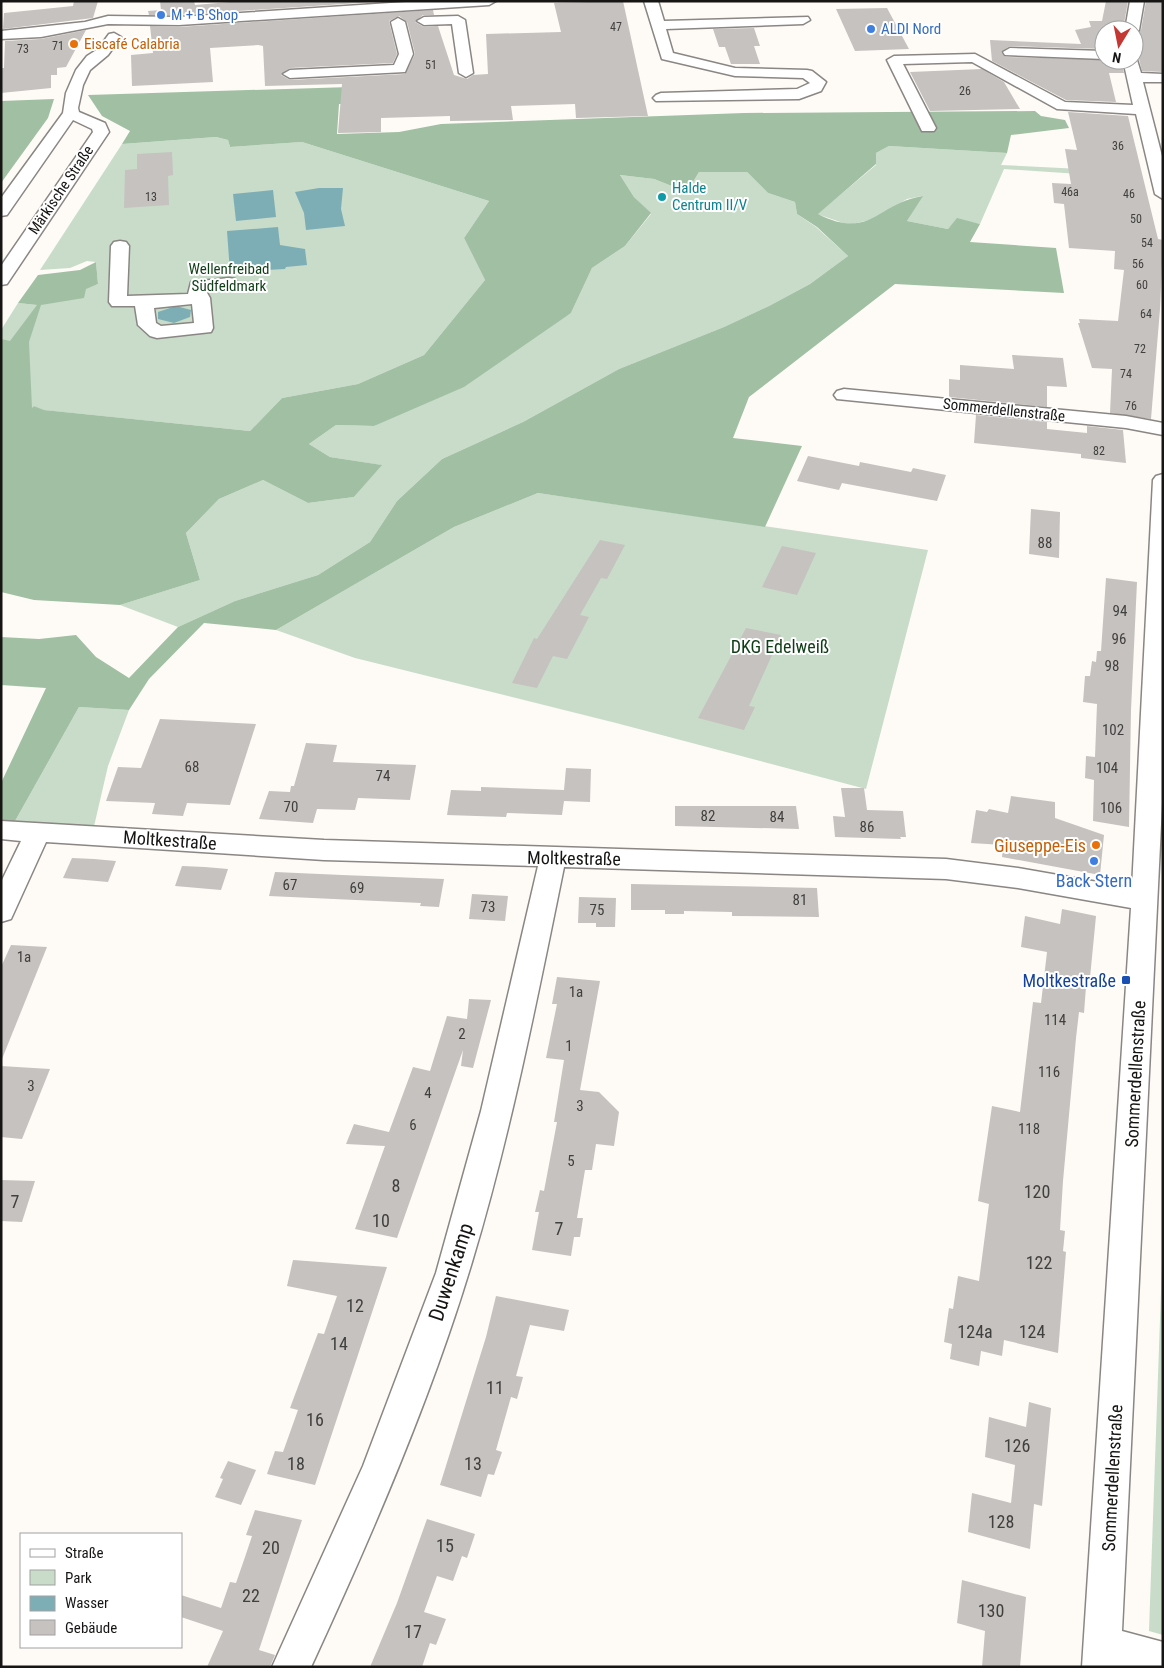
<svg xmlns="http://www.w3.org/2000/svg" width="1164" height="1668" font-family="'Roboto Condensed',sans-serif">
<rect width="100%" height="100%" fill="#fefbf7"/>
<g fill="#c8dcc9">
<polygon points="216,137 228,140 230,147 302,142 489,201 464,238 485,280 424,355 358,384 282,398 250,431 43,410 34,406 32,409 1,406 1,330 18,303 37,305 98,284 96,262 87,261 70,268 40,270 122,144"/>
<polygon points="889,146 1007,153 1001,165 1141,172 1139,178 1004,169 980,224 957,219 948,229 907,221 922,196 907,199 873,219 849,225 817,214 876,165 876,153"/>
<polygon points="699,172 747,172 768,193 795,202 797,214 816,227 848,256 810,284 769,306 724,327 619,369 523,422 442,459 397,501 370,542 318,575 235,601 178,627 120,605 200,580 186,533 219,499 263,480 308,503 354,497 381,465 330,457 309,444 336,425 374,426 571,313 592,268 625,246 651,214 634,197 620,175 654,179 687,192"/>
<polygon points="538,493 928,550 866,789 616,723 355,658 276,630 454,527"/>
<polygon points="79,707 129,710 108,766 92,835 10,830"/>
<polygon points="1163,1234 1163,1635 1149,1631"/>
</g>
<g fill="#a1bfa2">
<path d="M382 86 379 103 339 104 337 134 399 132 441 124 744 113 1035 111 1041 116 1065 120 1069 128 1011 135 1007 153 889 146 876 153V164L818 214C871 241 877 203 923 196L907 221 948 229 957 218 980 224 970 242 1056 248 1064 293 895 284 749 397 733 438 802 446 765 527 538 493 454 527 276 630 204 623 149 679 129 710 79 707 10 830H1V783L46 688 1 685V637L39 639 76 635 96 657 129 678 178 627 235 601 318 575 370 542 397 501 442 459 523 422 619 369 724 327 769 306 810 284 848 256 817 227 797 214 795 202 768 193 747 172H699L687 192 654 179 620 175 634 197 651 213 625 246 592 268 571 313 464 387 374 426 336 425 309 444 330 457 382 465 354 497 308 503 263 480 219 499 186 533 200 580 120 605 34 600 1 592V339L10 341 37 305 18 303 38 275 80 270 96 262 98 284 86 289 84 298 41 305 29 342 32 408 34 406 44 410 250 431 282 398 358 384 424 355 485 280 464 238 489 201 302 142 230 147 228 140 216 137 122 144 130 131 102 116 88 95Z"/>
<polygon points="54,99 48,118 1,183 1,101"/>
</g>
<g fill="#7eaeb5">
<polygon points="319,188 343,188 341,209 345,226 306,230 304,213 295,192"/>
<polygon points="273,190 276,217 236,221 233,194"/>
<polygon points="278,227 280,245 305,249 307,265 286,267 285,269 230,272 227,231"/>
<polygon points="176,306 191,310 190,317 174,323 158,319 158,312"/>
</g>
<g fill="#c5c2bf" fill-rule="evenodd">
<polygon points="74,1 98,1 93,18 3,29 4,13 73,6"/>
<polygon points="160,1 194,1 195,5 241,1 389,1 179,15 149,15 148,11 161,10"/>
<path d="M623 1 648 116 576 118 575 104 511 106 513 120 450 121V116L381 118V132L338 133 342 84 265 86 263 46 258 45 210 48 213 82 132 86 131 55 153 53 150 26 179 27 433 10 434 15H423L415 22 424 27 438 26 454 75 467 79 473 75 488 74 486 34 561 32 554 3ZM399 16 407 22 415 54 405 74 290 80 281 75 290 68 393 63 397 54 389 21Z"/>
<polygon points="1106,1 1128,1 1123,30 1104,30 1104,49 1010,46 1001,52 1005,57 1121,60 1124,73 1109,73 1116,102 1066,100 992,61 990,40 1081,44 1075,30 1091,27 1089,21 1102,21"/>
<polygon points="1146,1 1163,1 1163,72 1142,71 1139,59 1134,55 1134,36 1141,30"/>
<polygon points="887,8 909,49 855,51 836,9"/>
<polygon points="754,28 760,46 754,46 760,64 731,64 725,47 719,47 713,29"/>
<polygon points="86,30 66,67 57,68 57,75 51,75 51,88 1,93 1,68 4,68 5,41 41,39"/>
<polygon points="982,69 1004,82 1020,109 930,111 910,72"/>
<polygon points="1068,112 1128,116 1158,239 1163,240 1160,309 1151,419 1110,413 1112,369 1092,368 1078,323 1080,323 1079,319 1118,321 1124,270 1114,269 1115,251 1069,248 1064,204 1054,203 1052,183 1071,184 1065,149 1077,150"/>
<polygon points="172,152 173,175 168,176 169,205 124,208 125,170 137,169 137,154"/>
<polygon points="1012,355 1063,358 1067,387 1047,386 1047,407 949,397 949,379 960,380 960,365 1014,369"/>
<polygon points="976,415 1047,422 1047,429 1087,433 1087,426 1123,430 1126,463 1081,458 1081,454 974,443"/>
<polygon points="808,456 859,466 860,462 911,472 913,468 946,475 937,501 842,483 839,490 797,481"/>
<polygon points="1031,509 1060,512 1059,558 1029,554"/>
<polygon points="600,540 625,545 607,579 601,578 580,615 589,617 567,659 553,656 537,688 512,683 534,638 537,639"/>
<polygon points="782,546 816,553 797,595 762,587"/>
<polygon points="1106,578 1137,582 1131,710 1129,827 1093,821 1094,780 1085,778 1086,756 1095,757 1097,704 1083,702 1085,676 1090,676 1092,661 1096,662 1097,651 1101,651"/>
<polygon points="746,628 781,635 749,706 755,707 744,730 698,718"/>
<polygon points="160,719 256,724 230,805 187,803 183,816 152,814 155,803 106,801 118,767 141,768"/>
<polygon points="306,743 337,745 333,762 416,765 410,800 358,798 355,810 317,809 313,823 259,819 269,791 290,792 291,786 294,786"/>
<polygon points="566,768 591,769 590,802 564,801 562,815 507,813 506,817 447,815 451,790 481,791 481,787 564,790"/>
<polygon points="841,788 864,788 867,810 903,811 906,837 900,837 901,839 835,837 833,816 845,817"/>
<polygon points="1011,796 1055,802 1055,818 1104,835 1100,875 1002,857 1003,845 971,843 976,810 987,812 989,809 1008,813"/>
<polygon points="675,806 796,806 799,829 675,826"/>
<polygon points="72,858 94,859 116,861 108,882 63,878"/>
<polygon points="182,866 205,867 228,869 221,890 175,886"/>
<polygon points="275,872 342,875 444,879 439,907 420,906 421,903 269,896"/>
<polygon points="631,884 817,888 819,917 732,916 732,912 684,911 684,914 665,914 665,910 631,910"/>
<polygon points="472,894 508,896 505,921 469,919"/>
<polygon points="579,897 616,898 615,927 596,927 596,923 578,923"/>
<polygon points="1062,909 1096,916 1089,988 1086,987 1084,1013 1079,1012 1076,1038 1063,1181 1060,1230 1065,1231 1063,1251 1066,1252 1058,1353 1004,1340 1002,1356 981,1351 979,1366 950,1359 952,1344 944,1342 949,1308 953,1309 958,1276 979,1281 989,1204 978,1201 992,1106 1020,1112 1033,1002 1041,1003 1047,952 1021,947 1025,916 1060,924"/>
<polygon points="11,945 47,947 2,1059 1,967"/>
<polygon points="557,977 600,981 580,1090 599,1092 619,1112 614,1146 596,1144 592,1170 585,1170 577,1218 583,1218 580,1237 574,1237 571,1256 532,1250 539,1212 535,1212 540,1190 544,1191 557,1122 554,1122 564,1060 546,1058 557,1004 552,1004"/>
<polygon points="469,999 491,1000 473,1068 461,1066 463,1050 397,1238 355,1229 385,1146 346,1144 354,1124 389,1132 413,1067 430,1071 447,1016 467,1019"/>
<polygon points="1,1066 50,1069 22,1139 1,1137"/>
<polygon points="1,1180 35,1181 22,1222 1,1221"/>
<polygon points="293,1260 387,1267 315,1485 267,1474 275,1451 283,1452 298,1410 290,1408 318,1333 324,1334 337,1296 287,1286"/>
<polygon points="496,1296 569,1310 564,1331 530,1325 516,1376 523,1377 517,1399 511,1397 496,1450 502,1452 494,1475 488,1474 481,1497 440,1485 486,1337"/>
<polygon points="1029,1402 1051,1408 1042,1506 1034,1504 1030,1549 968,1532 972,1493 1011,1503 1015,1465 985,1457 989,1417 1026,1427"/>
<polygon points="228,1461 256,1470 241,1505 215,1497 223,1479 220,1478"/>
<polygon points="255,1510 302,1520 259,1650 275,1655 270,1667 207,1667 223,1631 181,1617 181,1595 221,1608 230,1582 236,1583 245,1557 252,1536 246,1535"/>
<polygon points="427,1519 475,1534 467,1558 462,1556 453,1581 437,1576 424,1612 446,1619 436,1645 430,1643 422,1667 370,1667 397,1603"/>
<polygon points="962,1580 1026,1597 1020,1667 982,1667 985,1631 957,1623"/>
</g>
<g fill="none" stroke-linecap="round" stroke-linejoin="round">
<defs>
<g id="minor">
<polygon points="421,1 496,1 489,5 179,25 108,24 41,37 1,39 1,31 85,22 108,16 179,17"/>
<polygon points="644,1 658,1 664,21 808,17 810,20 803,24 666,29 673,53 735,68 807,70 812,71 826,82 821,91 799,99 656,101 653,98 656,95 661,93 797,89 810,83 803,78 735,76 662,59"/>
<polygon points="1130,1 1144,1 1139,30 1134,34 1134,30 1125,30"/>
<polygon points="458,16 465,20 473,73 466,77 459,73 452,24 424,25 417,21 424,17"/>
<polygon points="398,18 405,22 413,54 405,72 290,78 283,74 290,70 394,65 399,54 391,22"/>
<polygon points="114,33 121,37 108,55 90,70 83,85 78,108 79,112 105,123 109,132 7,284 1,285 1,266 93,132 92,129 73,120 7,215 1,216 1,198 63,113 66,93 76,70 87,56 98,49 109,34"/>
<polygon points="1010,48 1104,51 1104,59 1005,55 1003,52"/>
<polygon points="975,54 1065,102 1133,105 1123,60 1134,60 1134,57 1137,60 1141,73 1163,74 1163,82 1143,82 1163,160 1163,199 1155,194 1136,114 1057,109 972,62 903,64 936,128 934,131 922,131 887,60 894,56"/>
<path d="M120 241 126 242 129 246 127 296 188 294 191 282 229 278 235 279 238 283 235 287 206 291 210 298 213 328 211 332 157 338 150 336 138 325 135 306H112L109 302 111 246 114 242ZM192 304 194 323 161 326 156 323 154 308Z"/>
<polygon points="844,389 1126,416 1163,423 1163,435 1126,428 837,399 834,395 837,391"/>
<path d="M1163 474V783L1122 1631 1163 1642V1667H1082L1131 908 1018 888 946 879 564 867C537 999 511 1133 472 1262 431 1399 371 1537 311 1667H272L363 1466 436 1273 481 1111 538 866 324 860 46 842 11 919 1 922V882L21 841 1 839V821L324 840 946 859 1018 868 1132 888 1153 480 1156 476Z"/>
</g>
</defs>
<use href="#minor" stroke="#8a8683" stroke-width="3"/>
<use href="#minor" fill="#fff" fill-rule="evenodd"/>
</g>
<g fill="#3f7fe0" stroke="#fff" stroke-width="2">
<circle cx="161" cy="15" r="5"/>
<circle cx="871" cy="29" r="5"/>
<circle cx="1094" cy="861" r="5"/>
</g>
<g fill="#e8710a" stroke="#fff" stroke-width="2">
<circle cx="74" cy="44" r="5"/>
<circle cx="1096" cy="845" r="5"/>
</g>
<circle fill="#0f9aa8" stroke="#fff" stroke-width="2" cx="662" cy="197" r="5"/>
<rect fill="#1a4fb4" stroke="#fff" stroke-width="2" x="1121" y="975" width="10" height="10" rx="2.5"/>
<g text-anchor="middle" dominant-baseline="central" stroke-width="4" stroke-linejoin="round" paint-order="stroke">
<g font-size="12" fill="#42403f">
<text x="616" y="27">47</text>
<text x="58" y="46">71</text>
<text x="23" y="49">73</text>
<text x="431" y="65">51</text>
<text x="965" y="91">26</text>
<text x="1118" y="146">36</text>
<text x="1070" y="192">46a</text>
<text x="1129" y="194">46</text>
<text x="151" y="197">13</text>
<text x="1136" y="219">50</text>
<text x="1147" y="243">54</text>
<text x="1138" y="264">56</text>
<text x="1142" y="285">60</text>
<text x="1146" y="314">64</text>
<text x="1140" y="349">72</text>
<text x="1126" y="374">74</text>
<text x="1131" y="406">76</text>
<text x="1099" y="451">82</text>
</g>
<g font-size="15" fill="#366cbe" stroke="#fff" text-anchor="start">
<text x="171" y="15">M + B Shop</text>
<text x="881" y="29">ALDI Nord</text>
</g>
<g font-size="15" fill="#c56008" stroke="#fff" text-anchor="start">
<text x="84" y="44">Eiscafé Calabria</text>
</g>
<g font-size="15" fill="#0d838f" stroke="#fff" text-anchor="start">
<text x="672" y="188">Halde<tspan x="672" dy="17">Centrum II/V</tspan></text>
</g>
<g font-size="15" fill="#161514" stroke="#fff">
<text transform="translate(61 190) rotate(-56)">Märkische Straße</text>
<text transform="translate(1004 410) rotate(6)">Sommerdellenstraße</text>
</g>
<g font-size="15" fill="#0f3d16" stroke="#fff">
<text x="229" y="269">Wellenfreibad<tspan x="229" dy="17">Südfeldmark</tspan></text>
</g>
<g font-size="15" fill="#42403f">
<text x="1045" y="543">88</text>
<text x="1120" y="611">94</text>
<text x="1119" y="639">96</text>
<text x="1112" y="666">98</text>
<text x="1113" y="730">102</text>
<text x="192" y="767">68</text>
<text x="1107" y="768">104</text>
<text x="383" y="776">74</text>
<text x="291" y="807">70</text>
<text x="1111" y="808">106</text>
<text x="708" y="816">82</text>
<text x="777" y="817">84</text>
<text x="867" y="827">86</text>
<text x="290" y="885">67</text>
<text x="357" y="888">69</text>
<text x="800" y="900">81</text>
<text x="488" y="907">73</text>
<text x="597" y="910">75</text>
<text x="24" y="957">1a</text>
<text x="576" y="992">1a</text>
<text x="1055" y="1020">114</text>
<text x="462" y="1034">2</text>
<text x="569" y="1046">1</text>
<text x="1049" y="1072">116</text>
<text x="31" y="1086">3</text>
<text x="428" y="1093">4</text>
<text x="580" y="1106">3</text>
<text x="413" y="1125">6</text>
<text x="1029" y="1129">118</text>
<text x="571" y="1161">5</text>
</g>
<g font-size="18" fill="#0f3d16" stroke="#fff">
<text x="780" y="646">DKG Edelweiß</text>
</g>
<g font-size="18" fill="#161514" stroke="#fff">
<text transform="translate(170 840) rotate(4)">Moltkestraße</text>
<text transform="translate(574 858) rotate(1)">Moltkestraße</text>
<text transform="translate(1135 1074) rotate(-87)">Sommerdellenstraße</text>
<text transform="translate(1112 1478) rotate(-87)">Sommerdellenstraße</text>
</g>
<g font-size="18" fill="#c56008" stroke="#fff" text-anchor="end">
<text x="1086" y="845">Giuseppe-Eis</text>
</g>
<g font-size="18" fill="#366cbe" stroke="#fff">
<text x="1094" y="880">Back Stern</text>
</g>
<g font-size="18" fill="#164399" stroke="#fff" text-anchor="end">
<text x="1116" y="980">Moltkestraße</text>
</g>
<g font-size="18" fill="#42403f">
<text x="396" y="1185">8</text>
<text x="1037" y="1191">120</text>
<text x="15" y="1201">7</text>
<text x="381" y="1220">10</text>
<text x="559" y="1228">7</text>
<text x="1039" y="1262">122</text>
<text x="355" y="1305">12</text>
<text x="975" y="1331">124a</text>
<text x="1032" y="1331">124</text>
<text x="339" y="1343">14</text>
<text x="495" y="1387">11</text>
<text x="315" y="1419">16</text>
<text x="1017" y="1445">126</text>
<text x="296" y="1463">18</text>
<text x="473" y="1463">13</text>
<text x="1001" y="1521">128</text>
<text x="445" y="1545">15</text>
<text x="271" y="1547">20</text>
<text x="251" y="1595">22</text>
<text x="991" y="1610">130</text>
<text x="413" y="1631">17</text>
</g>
<g font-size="21" fill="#161514" stroke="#fff">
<text transform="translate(451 1272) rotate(-72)">Duwenkamp</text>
</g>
</g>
<rect width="1164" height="1668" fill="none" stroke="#161514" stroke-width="5"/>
<rect x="20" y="1533" width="162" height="115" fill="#ffffff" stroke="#a2a1a1"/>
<rect x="30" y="1549" width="25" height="8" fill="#ffffff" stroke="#a2a1a1"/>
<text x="65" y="1558" font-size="15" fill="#161514">Straße</text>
<rect x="30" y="1570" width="25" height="15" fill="#c8dcc9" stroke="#a2a1a1"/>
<text x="65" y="1583" font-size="15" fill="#161514">Park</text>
<rect x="30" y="1596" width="25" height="15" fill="#7eaeb5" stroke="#a2a1a1"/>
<text x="65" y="1608" font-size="15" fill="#161514">Wasser</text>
<rect x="30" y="1620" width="25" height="15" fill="#c5c2bf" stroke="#a2a1a1"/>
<text x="65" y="1633" font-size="15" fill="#161514">Gebäude</text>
<g transform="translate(1119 45) rotate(190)"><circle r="24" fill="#ffffff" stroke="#a2a1a1"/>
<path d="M0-4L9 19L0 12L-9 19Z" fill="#c53733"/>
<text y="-8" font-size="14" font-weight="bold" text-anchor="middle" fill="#161514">N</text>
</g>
</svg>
